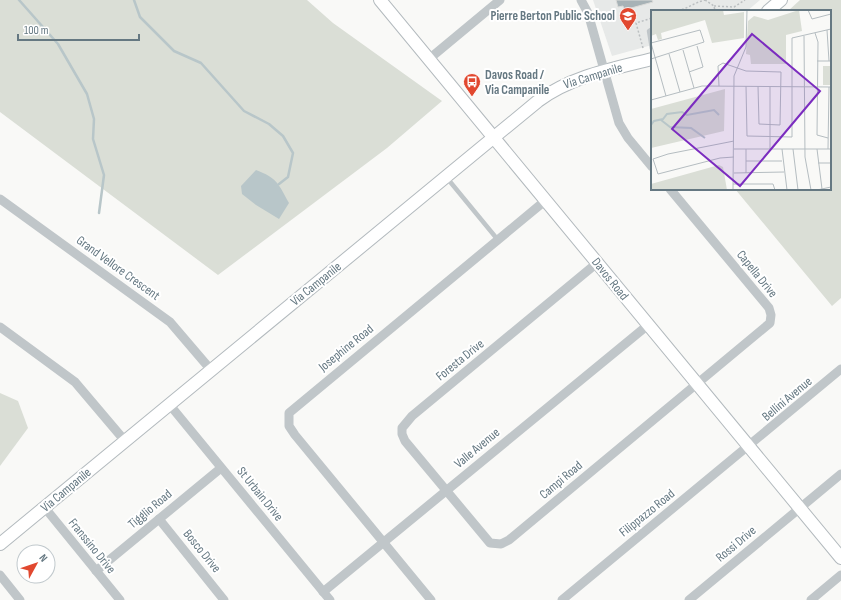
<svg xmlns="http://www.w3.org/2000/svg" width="841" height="600" font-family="'Sofia Sans Condensed',sans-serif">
<rect width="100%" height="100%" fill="#f9f9f7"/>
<polygon fill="#e7e9e8" points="593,0 760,0 747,11 652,11 652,45 612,56"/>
<g fill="#daded6">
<polygon points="0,0 307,0 333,23 442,101 387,148 218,275 0,112"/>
<polygon points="800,0 841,0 841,298 832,306 735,189 830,189 830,11 788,11"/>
<polygon points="0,393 18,401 28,428 0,466"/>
</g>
<path fill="#b8c6c9" d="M256 170C277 178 278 183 289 203L279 219 256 205 242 194 241 186Z"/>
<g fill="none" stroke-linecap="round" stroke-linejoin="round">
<g stroke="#b8c6c9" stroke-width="2.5">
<polyline points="19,0 58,44 87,94 94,119 93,139 104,175 99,213"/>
<polyline points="134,0 140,17 174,51 201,63 244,111 269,124 283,136 293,153 288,177 279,184"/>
</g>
</g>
<polygon fill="#a7b2b6" stroke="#dbdbd9" points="616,0 652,0 653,2 624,10 623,6 618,7"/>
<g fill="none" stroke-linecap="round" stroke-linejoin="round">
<defs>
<g id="secondary">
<polyline points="380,0 841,558"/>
<polyline points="768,11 781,0"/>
<path d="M0 544 538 101C572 76 612 69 652 59"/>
</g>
</defs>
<use href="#secondary" stroke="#b3babe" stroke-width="14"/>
<g stroke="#bbbfc1" stroke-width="1.5" stroke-dasharray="2 2" stroke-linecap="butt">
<polyline points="705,0 714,6 715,11"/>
<polyline points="714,6 734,7 745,0"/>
<path d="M678 11C688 8 694 3 705 0"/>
<polyline points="643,48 636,23 652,18"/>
</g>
<g stroke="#c0c6c9" stroke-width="4.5">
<polyline points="652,29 649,31 652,49"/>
<polyline points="447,178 498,240"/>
</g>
<g stroke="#c0c6c9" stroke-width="9">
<polyline points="581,0 588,13 619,123 628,138 652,167"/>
<polyline points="429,59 500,0"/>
<polyline points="0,199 170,322 211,370"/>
<polyline points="597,263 412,416 402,428 402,434 405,441 490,543 501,544 509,540 770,323 771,315 769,308 670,189"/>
<polyline points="0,327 75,382 125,441"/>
<polyline points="169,404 330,600"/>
<polyline points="45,508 120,600"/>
<polyline points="159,519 224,600"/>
<polyline points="96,571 221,468"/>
<polyline points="0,575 20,600"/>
<polyline points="323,592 648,325"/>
<polyline points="431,600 295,435 289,426 289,413 546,200"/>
<polyline points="562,600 841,369"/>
<polyline points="689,600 841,474"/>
<polyline points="811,600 841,575"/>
</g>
<use href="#secondary" stroke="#fff" stroke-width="12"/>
</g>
<defs>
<symbol id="school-pin" viewBox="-11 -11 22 30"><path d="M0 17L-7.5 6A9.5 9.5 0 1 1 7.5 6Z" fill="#e1482f" stroke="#fff"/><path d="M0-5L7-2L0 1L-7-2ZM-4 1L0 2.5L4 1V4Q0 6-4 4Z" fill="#fff"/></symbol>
<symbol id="bus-pin" viewBox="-11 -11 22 30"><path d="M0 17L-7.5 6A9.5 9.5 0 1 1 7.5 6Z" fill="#e1482f" stroke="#fff"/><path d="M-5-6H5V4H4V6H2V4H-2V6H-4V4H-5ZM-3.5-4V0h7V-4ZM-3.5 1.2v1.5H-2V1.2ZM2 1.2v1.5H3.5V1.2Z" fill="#fff"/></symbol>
</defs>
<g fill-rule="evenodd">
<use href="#school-pin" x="618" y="6" width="20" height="27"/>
<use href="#bus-pin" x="462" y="72" width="20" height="27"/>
</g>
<g text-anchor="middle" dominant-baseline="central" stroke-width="4" stroke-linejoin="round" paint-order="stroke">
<g font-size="13" font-weight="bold" fill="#657882" stroke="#fff" text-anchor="end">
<text x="615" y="16">Pierre Berton Public School</text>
<text x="485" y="75" text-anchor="start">Davos Road /<tspan x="485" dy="15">Via Campanile</tspan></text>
</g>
<g font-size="13" fill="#657882" stroke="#fff">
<text transform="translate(593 76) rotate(-17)">Via Campanile</text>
<text transform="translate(118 268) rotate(36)">Grand Vellore Crescent</text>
<text transform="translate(757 274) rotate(51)">Capella Drive</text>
<text transform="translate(610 279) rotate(51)">Davos Road</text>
<text transform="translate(316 284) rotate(-39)">Via Campanile</text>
<text transform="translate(346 348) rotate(-39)">Josephine Road</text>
<text transform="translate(460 360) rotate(-39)">Foresta Drive</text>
<text transform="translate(787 399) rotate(-40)">Bellini Avenue</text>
<text transform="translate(477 448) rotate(-40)">Valle Avenue</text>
<text transform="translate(561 480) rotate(-40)">Campi Road</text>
<text transform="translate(66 490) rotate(-40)">Via Campanile</text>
<text transform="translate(260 494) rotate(51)">St Urbain Drive</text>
<text transform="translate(150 509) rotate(-40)">Tigglio Road</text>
<text transform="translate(647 513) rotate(-39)">Filippazzo Road</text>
<text transform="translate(736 544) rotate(-40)">Rossi Drive</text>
<text transform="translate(92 546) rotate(51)">Franssino Drive</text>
<text transform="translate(202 551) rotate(51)">Bosco Drive</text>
</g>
</g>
<g transform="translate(651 10)">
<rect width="180" height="180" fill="#f9f9f7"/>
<path d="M0 0H72L73 5 93 2V28L61 33 54 10 10 23 11 29 7 30 5 24 0 26ZM148 0 151 21 135 25V54H100L99 45 95 44 97 11 103 6 117 10ZM172 56H180V75H172ZM74 79 73 121 0 138V99ZM68 155 72 157 76 180H0V174Z" fill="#daded6"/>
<path fill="none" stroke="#b8c6c9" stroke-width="2" d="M10 110 19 117 40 118 54 128M0 115 3 111 12 109 16 104 31 102 36 105 63 100 68 105"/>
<path fill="none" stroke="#b5bdc1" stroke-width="1" d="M92 0H114M157 0 161 9 180 4M176 20 178 51M164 23 167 32 166 125 177 128M153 26 154 147 160 180M0 33 49 20 53 32 0 49M0 33 15 86M32 40 43 78M18 44 29 82M166 51H180M38 62 52 57 46 36M68 76 67 56 72 53 95 61 130 62 129 115 108 114 107 76M95 76 96 126 141 127V28L180 19M0 90 51 76 180 77M83 139H180M119 139V77M131 139 136 180M142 139 147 180M166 139 171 179M177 139 178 77M83 147 69 148 7 164 2 149 17 144 83 131M95 151H131M167 153H180M83 163 133 162M95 163V139M82 174H122L124 180M82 180 83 66 95 37 96 0M166 180 180 177"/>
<path fill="#7b2cbf" fill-opacity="0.15" stroke="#7b2cbf" stroke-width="2" d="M101 24 169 81 89 176 21 119Z"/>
<rect width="180" height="180" fill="none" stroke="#657882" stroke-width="2"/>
</g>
<g transform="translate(36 564) rotate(50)"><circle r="19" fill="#ffffff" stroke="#c1c9cd"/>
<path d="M0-3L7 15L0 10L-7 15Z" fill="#e1482f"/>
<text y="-6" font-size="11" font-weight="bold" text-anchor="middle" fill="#657882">N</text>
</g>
<path d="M18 34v6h121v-6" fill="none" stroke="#657882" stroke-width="2"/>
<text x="24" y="34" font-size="12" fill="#657882" stroke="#ffffff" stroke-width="3" paint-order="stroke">100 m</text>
</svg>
